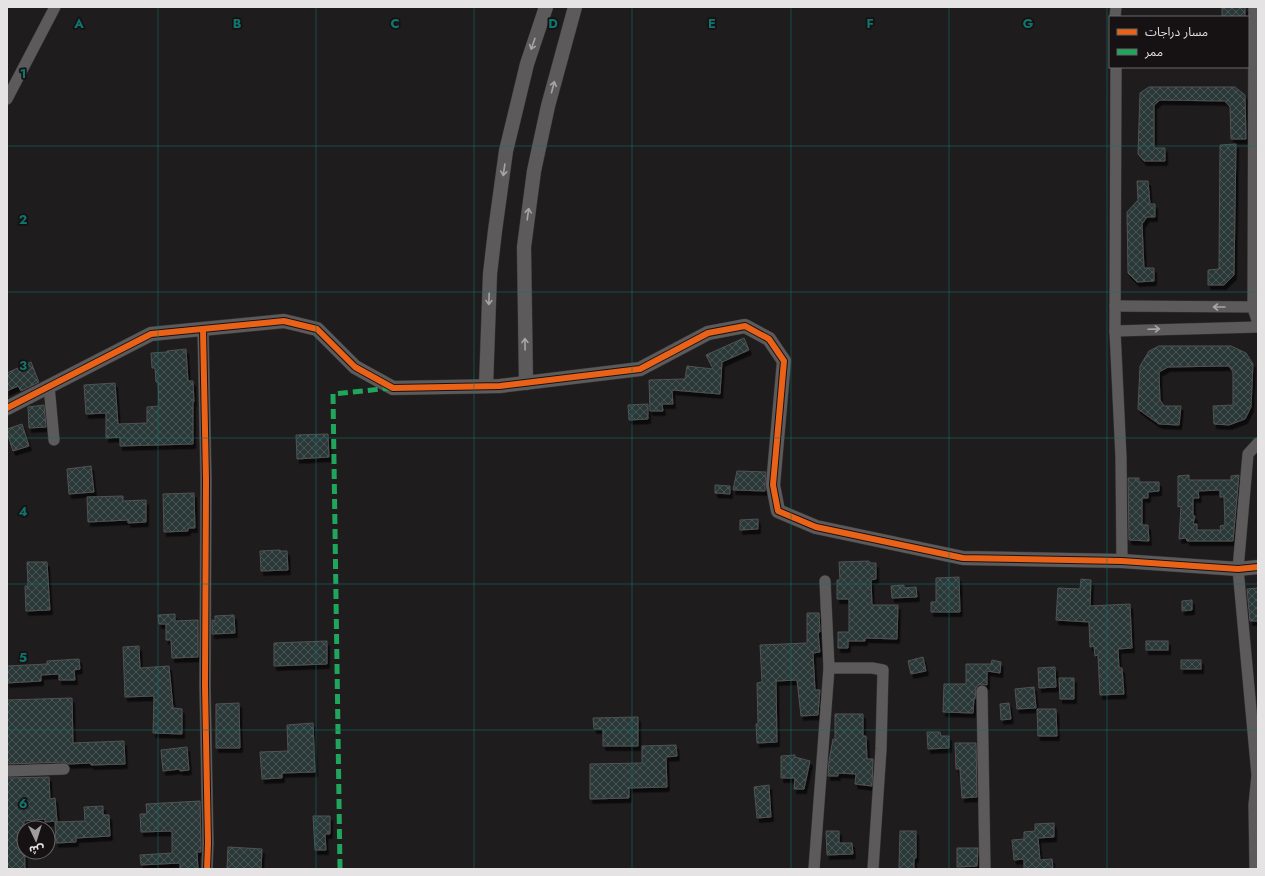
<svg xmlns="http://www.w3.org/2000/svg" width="1265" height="876" font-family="Jost,'Noto Sans Arabic',sans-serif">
<defs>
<pattern id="building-cross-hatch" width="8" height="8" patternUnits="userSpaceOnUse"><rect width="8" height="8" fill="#2a3739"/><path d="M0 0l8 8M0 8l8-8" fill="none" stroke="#495456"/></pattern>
<filter id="shadow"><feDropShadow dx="2.5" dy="4.5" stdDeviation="0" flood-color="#0009"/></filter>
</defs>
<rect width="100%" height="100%" fill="#1f1c1d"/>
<g fill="url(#building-cross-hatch)" stroke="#525252" fill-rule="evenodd" filter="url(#shadow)">
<rect x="1222" y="7" width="23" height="10"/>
<polygon points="1149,87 1235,87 1245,95 1246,139 1231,139 1230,107 1225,101 1160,100 1154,105 1154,148 1165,148 1165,161 1144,161 1138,154 1140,93"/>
<polygon points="1236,144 1234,275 1224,285 1208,285 1208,270 1219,269 1220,145"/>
<polygon points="1137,181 1148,181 1150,204 1155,204 1155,217 1147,217 1142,224 1144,268 1154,268 1154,281 1137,282 1128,273 1127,212 1138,200"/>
<polygon points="744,338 749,350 722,362 720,394 672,390 673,404 662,404 663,411 650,411 649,380 685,379 687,366 713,369 706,355"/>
<polygon points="1159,346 1231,346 1246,353 1253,364 1251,407 1245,419 1229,425 1214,424 1213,406 1233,405 1233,372 1229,366 1168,367 1159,372 1160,400 1164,406 1181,406 1179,425 1159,424 1138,409 1140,366 1149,351"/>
<polygon points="186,349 188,381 193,381 194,402 193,402 193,444 120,446 120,437 106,438 106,413 86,414 84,385 115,383 118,424 147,423 147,407 159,406 158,382 156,382 155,368 152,368 151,353 167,352 167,351"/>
<polygon points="31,362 39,382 21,391 18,386 7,391 7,373"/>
<polygon points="648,404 648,419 629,420 628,405"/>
<polygon points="44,405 46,427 29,428 28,407"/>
<polygon points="22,424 29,446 13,451 7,432 7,429"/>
<polygon points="328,434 329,457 297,459 296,435"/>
<polygon points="91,466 94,492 69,494 67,469"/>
<polygon points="737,471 766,472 765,484 765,491 733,490"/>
<path d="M1189 475V480H1231V476L1239 475 1233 541H1187L1186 538 1179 539 1181 506 1178 507V476ZM1220 490V497H1224L1225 525 1220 526 1221 530H1197V524H1193L1195 516H1193V498H1199L1198 491Z"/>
<polygon points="1128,478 1139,478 1139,482 1159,482 1159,491 1148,492 1148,498 1142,498 1142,525 1148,525 1149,541 1129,540"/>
<polygon points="715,485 730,486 730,494 715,493"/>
<polygon points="194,493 195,528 188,528 188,531 164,532 163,494"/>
<polygon points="123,496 123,501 146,500 146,522 128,523 128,520 88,522 87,497"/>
<polygon points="758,519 758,529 740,530 740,520"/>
<polygon points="280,550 280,551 287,551 288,570 261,571 260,551"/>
<polygon points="869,561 870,563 876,563 876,579 871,580 872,605 898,605 897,639 865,638 865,641 848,641 848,648 838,648 838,632 849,632 849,599 837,599 837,580 840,580 839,562"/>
<polygon points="27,562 47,562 50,610 26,611 25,586 28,586"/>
<polygon points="959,577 960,612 931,612 931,602 936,602 936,578"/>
<polygon points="1081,579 1091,580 1090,606 1130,604 1132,648 1118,649 1119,668 1122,668 1124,694 1100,695 1098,655 1095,656 1094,646 1090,647 1089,622 1056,620 1058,588 1080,589"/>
<polygon points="904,585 904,588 916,587 917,597 892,598 891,586"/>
<polygon points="1258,588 1258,621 1250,621 1247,589"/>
<polygon points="1192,600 1192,610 1182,611 1182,601"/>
<polygon points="807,613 819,613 820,632 818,632 820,652 813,653 815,690 820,690 818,715 801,716 797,680 776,681 777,742 757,743 756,724 758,724 757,683 762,682 760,645 807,643"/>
<polygon points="175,614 175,621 198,620 198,657 172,658 171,640 166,640 166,624 159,624 158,615"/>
<polygon points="234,615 235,633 212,634 212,620 215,621 215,616"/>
<polygon points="327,641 327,664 274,666 274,643"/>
<rect x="1146" y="641" width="22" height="9"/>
<polygon points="139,646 140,668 169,666 173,708 182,709 182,734 153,733 154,696 125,697 123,647"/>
<polygon points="923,657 926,671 911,674 908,661"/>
<polygon points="79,659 80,669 74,670 75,680 59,680 59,674 41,675 41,681 7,683 7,666 47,664 47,661"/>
<polygon points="992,660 1001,662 1000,673 987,671 987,685 981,684 978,685 976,688 975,699 974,699 973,713 943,712 944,684 966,684 966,664 991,664"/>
<rect x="1181" y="660" width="20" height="9"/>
<polygon points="1055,667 1056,687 1039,688 1038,668"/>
<polygon points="1059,678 1074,678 1074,699 1060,699"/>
<polygon points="1034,687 1036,708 1017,709 1015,689"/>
<polygon points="72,698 73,743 124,741 125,764 91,765 91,763 69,764 64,762 7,764 7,700"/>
<polygon points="239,703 240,748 216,748 216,704"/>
<polygon points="1009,703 1011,719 1001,720 1000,704"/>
<polygon points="1037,709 1056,709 1057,736 1038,736"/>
<polygon points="835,714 863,714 863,736 866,736 867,759 873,759 872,786 855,784 856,774 838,773 838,776 828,776 829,761 833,739 835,740"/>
<polygon points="638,717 638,746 603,746 603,729 594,729 593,718"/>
<polygon points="313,723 315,772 282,773 282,778 262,779 260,752 288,751 287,725"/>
<polygon points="927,732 940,732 941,736 949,736 949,748 928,749"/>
<polygon points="955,743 976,743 977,797 962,798 960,769 956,769"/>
<polygon points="676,745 677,756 666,757 667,787 629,788 629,798 590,799 590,764 642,763 642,746"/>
<polygon points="187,747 189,770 180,771 180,769 163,771 161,750"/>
<polygon points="795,755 795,757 810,761 804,789 794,789 795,778 781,778 781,756"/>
<polygon points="49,777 50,799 55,798 57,821 45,822 45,819 24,821 25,869 7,869 7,778"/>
<polygon points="769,785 771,817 757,818 754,787"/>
<polygon points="200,801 201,843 201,852 197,852 198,869 180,869 180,863 141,865 140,855 172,853 172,831 141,832 140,814 147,814 146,804"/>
<polygon points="103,806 103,815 109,815 110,836 76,838 76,842 56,843 55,822 85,821 84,807"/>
<polygon points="313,816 330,816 330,834 325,834 326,850 315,850"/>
<polygon points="1054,823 1054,837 1038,838 1040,860 1052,859 1053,869 1024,869 1024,859 1014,860 1012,840 1024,839 1024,832 1035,831 1035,824"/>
<polygon points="826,831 839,831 839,843 852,843 853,854 827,855"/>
<polygon points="900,831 916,831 916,858 914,858 914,869 899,869"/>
<polygon points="228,847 262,849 261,869 227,869"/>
<polygon points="957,848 978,848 977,866 957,867"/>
</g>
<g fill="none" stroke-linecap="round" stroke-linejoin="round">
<defs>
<g id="minor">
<polyline points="1254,7 1253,308 1258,323"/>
<polyline points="1115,17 1116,7"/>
<polyline points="1116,67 1115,331 1121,458 1122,561"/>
<polyline points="7,99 55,7"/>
<polyline points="1115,306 1258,307"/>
<polyline points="203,329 206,480 205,686 208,843 207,869"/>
<polyline points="1115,331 1258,327"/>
<polyline points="49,386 54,440"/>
<polyline points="829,668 872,668 883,670 881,749 873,869"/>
<polyline points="982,691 985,869"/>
<polyline points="7,771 64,769"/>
<polyline points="814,869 829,668 825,581"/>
<polyline points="1255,869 1254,805 1257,775 1238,569 1248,454 1258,443"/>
</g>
<g id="tertiary">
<polyline points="526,383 524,247 534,171 548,106 575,7"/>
<polyline points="486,386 490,274 495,231 506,151 527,64 546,7"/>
<polyline points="7,408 151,334 284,321 317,329 355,367 393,388 500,386 640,369 708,333 745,326 769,339 784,361 773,485 778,511 816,527 963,558 1122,561 1238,569 1258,567"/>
</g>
</defs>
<use href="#minor" stroke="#383637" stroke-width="12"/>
<use href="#tertiary" stroke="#383637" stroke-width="15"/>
<use href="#minor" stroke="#5c5a5b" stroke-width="11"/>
<use href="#tertiary" stroke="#5c5a5b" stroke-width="14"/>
<polyline stroke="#20a55d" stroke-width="5" stroke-dasharray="10 5" stroke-linecap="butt" points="340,869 333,394 391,388"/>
<defs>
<g id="cycleway">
<polyline points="203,329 206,480 205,686 208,843 207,869"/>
<polyline points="7,408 151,334 284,321 317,329 355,367 393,388 500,386 640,369 708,333 745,326 769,339 784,361 773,485 778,511 816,527 963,558 1122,561 1238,569 1258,567"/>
</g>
</defs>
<use href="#cycleway" stroke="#161214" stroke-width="8"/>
<use href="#cycleway" stroke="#ea6118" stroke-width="6"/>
</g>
<defs><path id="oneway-shaft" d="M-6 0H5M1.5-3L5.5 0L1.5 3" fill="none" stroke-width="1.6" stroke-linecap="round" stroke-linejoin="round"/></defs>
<g stroke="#a8a5a6">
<use href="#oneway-shaft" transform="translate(533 44) rotate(109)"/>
<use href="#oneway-shaft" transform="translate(553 87) rotate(-75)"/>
<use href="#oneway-shaft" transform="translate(504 170) rotate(98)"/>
<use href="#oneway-shaft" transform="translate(528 214) rotate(-82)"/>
<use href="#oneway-shaft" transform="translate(489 299) rotate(92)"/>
<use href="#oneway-shaft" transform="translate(1219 307) rotate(-180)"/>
<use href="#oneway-shaft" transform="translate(1154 329) rotate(-2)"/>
<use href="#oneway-shaft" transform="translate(525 344) rotate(-91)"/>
</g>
<path fill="none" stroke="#0f766e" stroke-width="1" stroke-opacity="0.55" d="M158 7V869M316 7V869M474 7V869M632 7V869M791 7V869M949 7V869M1107 7V869M7 146H1258M7 292H1258M7 438H1258M7 584H1258M7 730H1258"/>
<g font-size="13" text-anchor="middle" font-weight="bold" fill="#0f766e" stroke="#161214" stroke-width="3.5" stroke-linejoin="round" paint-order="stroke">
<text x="79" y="28">A</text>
<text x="237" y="28">B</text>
<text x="395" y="28">C</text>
<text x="553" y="28">D</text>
<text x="712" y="28">E</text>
<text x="870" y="28">F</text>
<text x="1028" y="28">G</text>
<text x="23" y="78">1</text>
<text x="23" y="224">2</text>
<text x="23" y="370">3</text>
<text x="23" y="516">4</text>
<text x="23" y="662">5</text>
<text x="23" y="808">6</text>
</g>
<rect width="1265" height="876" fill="none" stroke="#e6e3e4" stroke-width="16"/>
<rect x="1109" y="16" width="140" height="52" fill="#161214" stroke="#696667"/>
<rect x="1117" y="29" width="20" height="6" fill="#ea6118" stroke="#696667"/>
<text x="1145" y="36" font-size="12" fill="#e6e3e4">مسار دراجات</text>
<rect x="1117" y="49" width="20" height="6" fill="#20a55d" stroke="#696667"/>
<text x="1145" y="56" font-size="12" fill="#e6e3e4">ممر</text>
<g transform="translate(36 840) rotate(176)"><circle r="19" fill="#161214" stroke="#696667"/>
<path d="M0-3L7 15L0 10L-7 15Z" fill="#a09d9e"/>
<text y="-6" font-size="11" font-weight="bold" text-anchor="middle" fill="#e6e3e4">ش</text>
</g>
</svg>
